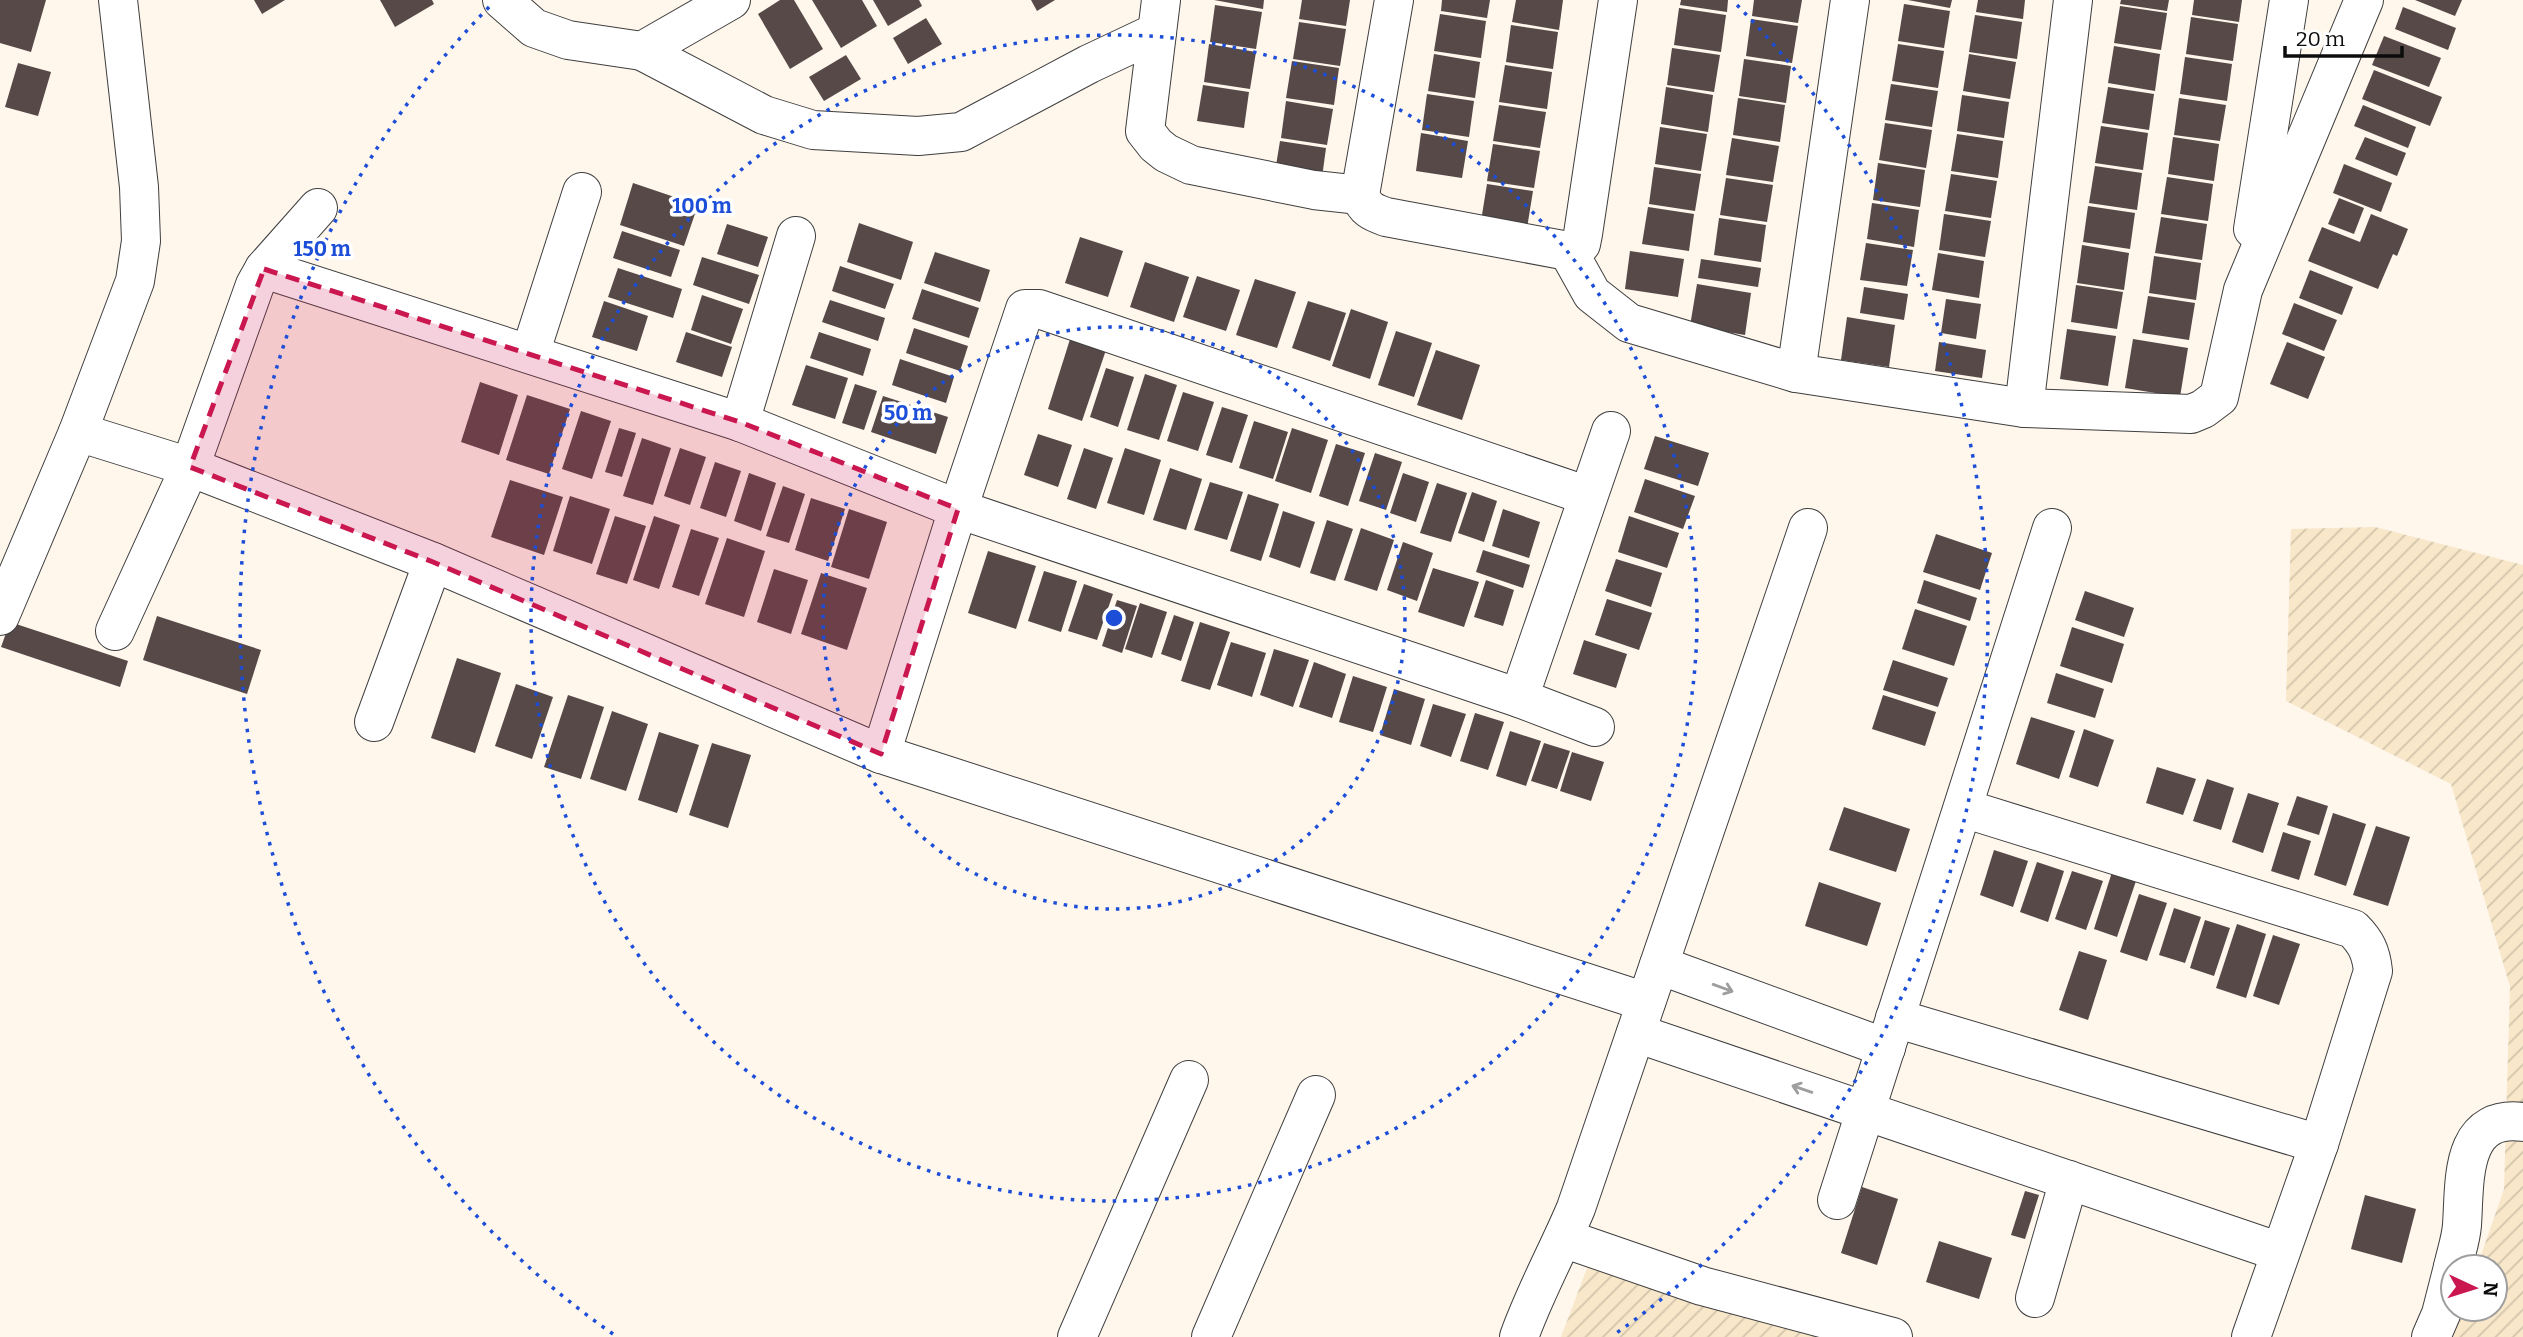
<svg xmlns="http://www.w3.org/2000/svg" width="2523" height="1337" font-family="Bitter,serif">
<defs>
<pattern id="farmland-furrows" width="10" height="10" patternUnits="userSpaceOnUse" patternTransform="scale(1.75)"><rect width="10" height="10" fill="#f8e7c9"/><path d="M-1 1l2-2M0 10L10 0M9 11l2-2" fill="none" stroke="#d3c5ab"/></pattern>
</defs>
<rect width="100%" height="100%" fill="#fff6ec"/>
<g fill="url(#farmland-furrows)">
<polygon points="2375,527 2523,565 2523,1337 2453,1337 2462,1309 2495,1309 2495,1267 2477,1267 2504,1189 2510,987 2451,784 2286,701 2291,529"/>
<polygon points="1589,1263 1860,1337 1561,1337"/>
</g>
<g fill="#564948">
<polygon points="0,0 46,0 31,52 0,43"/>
<polygon points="254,0 285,0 262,14"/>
<polygon points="380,0 432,0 434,4 395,27"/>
<polygon points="780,0 794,0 823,49 790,69 758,14"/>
<polygon points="812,0 862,0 877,26 841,48"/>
<polygon points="873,0 919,0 922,6 888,26"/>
<polygon points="1031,0 1055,0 1037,11"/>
<polygon points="1214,0 1264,0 1263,9"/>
<polygon points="1302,0 1350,0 1346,26 1299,19"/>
<polygon points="1442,0 1490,0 1487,18 1441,11"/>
<polygon points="1516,0 1563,0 1559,30 1512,22"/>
<polygon points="1681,0 1728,0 1727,12 1680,5"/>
<polygon points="1754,0 1802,0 1798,23 1752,16"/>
<polygon points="1908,0 1952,0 1950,8"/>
<polygon points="1978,0 2025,0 2023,19 1976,12"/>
<polygon points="2121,0 2169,0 2167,11 2120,4"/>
<polygon points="2194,0 2242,0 2239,22 2192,15"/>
<polygon points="2415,0 2462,0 2455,16"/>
<polygon points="1904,4 1950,11 1944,48 1898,41"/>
<polygon points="1215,5 1262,12 1256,49 1210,42"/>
<polygon points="2120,6 2167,13 2161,50 2114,43"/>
<polygon points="2403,7 2456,28 2448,50 2395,29"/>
<polygon points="1679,8 1726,15 1721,52 1674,45"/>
<polygon points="1440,14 1486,21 1481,58 1434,51"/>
<polygon points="1975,15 2022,22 2017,59 1969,52"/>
<polygon points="2191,17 2238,24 2233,61 2186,54"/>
<polygon points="926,18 942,44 908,64 893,38"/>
<polygon points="1751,19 1798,26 1792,63 1746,56"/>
<polygon points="1299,22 1346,29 1340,66 1293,59"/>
<polygon points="1511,25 1558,32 1553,69 1506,62"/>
<polygon points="2384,36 2441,58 2429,87 2372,65"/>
<polygon points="1209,44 1256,52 1250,89 1204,82"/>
<polygon points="1898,44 1944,51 1938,88 1892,81"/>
<polygon points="2114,46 2160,54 2155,91 2108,83"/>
<polygon points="1672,48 1720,55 1714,92 1667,85"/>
<polygon points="1434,54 1480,62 1475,98 1428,91"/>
<polygon points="1969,54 2016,62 2010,99 1963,91"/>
<polygon points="846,55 861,79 824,101 809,77"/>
<polygon points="2185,57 2232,64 2227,101 2180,94"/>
<polygon points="1744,59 1791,66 1786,103 1739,96"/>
<polygon points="1292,61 1339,68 1334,105 1286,98"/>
<polygon points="18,63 51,72 38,116 5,107"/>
<polygon points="1505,65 1552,72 1547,109 1499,102"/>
<polygon points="2374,70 2442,97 2430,126 2362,99"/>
<polygon points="1891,84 1938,91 1932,127 1885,120"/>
<polygon points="1203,85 1249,92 1244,128 1197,121"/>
<polygon points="1666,87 1713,95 1708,132 1661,124"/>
<polygon points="2108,87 2154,94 2149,130 2102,123"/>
<polygon points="1427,94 1474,101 1469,137 1422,130"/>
<polygon points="1962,95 2009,102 2004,138 1957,131"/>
<polygon points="1738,98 1785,105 1780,142 1733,135"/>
<polygon points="2179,98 2226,105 2220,141 2174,135"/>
<polygon points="1286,101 1333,109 1327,145 1281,138"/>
<polygon points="1499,105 1546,112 1540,148 1493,141"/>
<polygon points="2363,105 2416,127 2408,148 2354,126"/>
<polygon points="1885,123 1932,130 1926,168 1879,160"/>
<polygon points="2101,126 2148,133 2143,170 2095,163"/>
<polygon points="1660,127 1707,134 1701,171 1655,164"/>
<polygon points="1421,133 1468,141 1462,178 1416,171"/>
<polygon points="1957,134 2003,141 1998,178 1951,171"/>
<polygon points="2173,137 2219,144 2214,181 2168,174"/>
<polygon points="2365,137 2406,153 2397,176 2355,159"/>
<polygon points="1732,138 1779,146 1773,182 1726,175"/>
<polygon points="1280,141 1326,148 1321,185 1274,178"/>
<polygon points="1493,144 1540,151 1534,188 1487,181"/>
<polygon points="1878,163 1925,170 1920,207 1873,200"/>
<polygon points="2344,164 2392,183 2381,212 2333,193"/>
<polygon points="2095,166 2142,173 2137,210 2089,203"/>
<polygon points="1654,167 1701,174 1695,211 1649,204"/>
<polygon points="1951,174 1997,181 1991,218 1945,211"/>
<polygon points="2167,177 2213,184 2208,221 2161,214"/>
<polygon points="1726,178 1773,185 1767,222 1720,215"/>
<polygon points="633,183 698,205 684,246 620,225"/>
<polygon points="1487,184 1533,191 1527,228 1481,221"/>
<polygon points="2339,198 2364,208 2354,234 2328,224"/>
<polygon points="1872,203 1919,210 1914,247 1867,239"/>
<polygon points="2088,206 2135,213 2130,249 2083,242"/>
<polygon points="1648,207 1694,214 1689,251 1642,244"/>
<polygon points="1944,214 1991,221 1985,257 1939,250"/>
<polygon points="2371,214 2408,229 2397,256 2393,254 2378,289 2308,261 2322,227 2360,242"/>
<polygon points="2161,217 2207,224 2202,260 2155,253"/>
<polygon points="1719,218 1766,225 1761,262 1714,255"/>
<polygon points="859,223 913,242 901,280 847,262"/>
<polygon points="727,224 768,237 758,267 717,254"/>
<polygon points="622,231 680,250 671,277 613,258"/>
<polygon points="1080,237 1123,251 1108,297 1065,283"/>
<polygon points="1866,243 1913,250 1907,286 1860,280"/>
<polygon points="2082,245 2129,253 2124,290 2077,283"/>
<polygon points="1630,251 1684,259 1678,297 1625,289"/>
<polygon points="935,252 990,270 980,302 924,283"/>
<polygon points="1938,253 1984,261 1979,298 1932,290"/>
<polygon points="2154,256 2201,263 2196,300 2149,293"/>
<polygon points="702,257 759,275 749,304 693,285"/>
<polygon points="1701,259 1761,268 1758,287 1698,278"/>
<polygon points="1145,262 1189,277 1174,322 1130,307"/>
<polygon points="840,266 894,284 885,309 832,291"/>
<polygon points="618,268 682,289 673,318 608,297"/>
<polygon points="2310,270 2353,287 2342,315 2299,298"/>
<polygon points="1197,276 1240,290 1226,331 1183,317"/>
<polygon points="1255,279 1296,292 1277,348 1236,335"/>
<polygon points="1697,284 1751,293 1745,335 1690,326"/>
<polygon points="2076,285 2123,292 2117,329 2071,322"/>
<polygon points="1864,287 1908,294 1904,320 1860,313"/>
<polygon points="922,289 979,308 969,338 912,319"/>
<polygon points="702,295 743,309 731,344 691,330"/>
<polygon points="2148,296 2195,303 2189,340 2142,333"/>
<polygon points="1946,299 1981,304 1976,339 1941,333"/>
<polygon points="830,300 885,318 878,341 822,322"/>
<polygon points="604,301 648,316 637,351 592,337"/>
<polygon points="1308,301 1346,313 1330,361 1292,348"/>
<polygon points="2294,303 2337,320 2324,351 2282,334"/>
<polygon points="1351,309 1388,322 1370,379 1332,366"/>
<polygon points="1847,317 1895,325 1889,367 1841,360"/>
<polygon points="914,328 968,346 960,371 906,353"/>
<polygon points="2067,329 2116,336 2108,386 2060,379"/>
<polygon points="1396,331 1432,343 1414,397 1378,385"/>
<polygon points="686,332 732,347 722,377 676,362"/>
<polygon points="819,332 871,349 863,376 810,358"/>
<polygon points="1072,333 1108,344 1082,421 1048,409"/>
<polygon points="2133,339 2188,348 2180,397 2125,388"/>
<polygon points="1939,342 1986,350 1982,378 1935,371"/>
<polygon points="2287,342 2325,357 2308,399 2270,384"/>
<polygon points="1436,350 1480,365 1462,420 1417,405"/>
<polygon points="900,359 954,377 946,403 892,385"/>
<polygon points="806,365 848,378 835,419 792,405"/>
<polygon points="1106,368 1134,377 1118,427 1090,417"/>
<polygon points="1145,374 1177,385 1159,440 1127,430"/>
<polygon points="480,382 518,395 499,455 461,442"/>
<polygon points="855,384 877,391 864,430 842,423"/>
<polygon points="1183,392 1214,402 1198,451 1167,441"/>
<polygon points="527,395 570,409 549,474 506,460"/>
<polygon points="883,396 948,417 936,454 871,432"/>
<polygon points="1222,407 1248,415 1232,463 1206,455"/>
<polygon points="581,411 611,421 592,479 562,469"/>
<polygon points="1254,421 1288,432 1273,479 1239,468"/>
<polygon points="619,428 636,433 622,477 605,472"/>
<polygon points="1292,428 1328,440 1311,493 1275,481"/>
<polygon points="1038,434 1072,445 1058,487 1024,475"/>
<polygon points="1655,436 1709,453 1698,486 1644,469"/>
<polygon points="642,438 671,448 653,505 623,496"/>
<polygon points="1336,444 1365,453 1348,506 1319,496"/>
<polygon points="680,448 706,457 690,505 664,496"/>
<polygon points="1084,448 1113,458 1096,509 1067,499"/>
<polygon points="1125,448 1161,460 1144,515 1107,503"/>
<polygon points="1375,453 1402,462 1386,510 1359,501"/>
<polygon points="715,462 741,471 726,517 700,508"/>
<polygon points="1170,468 1202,479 1186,530 1153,520"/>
<polygon points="749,473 776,483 761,531 734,521"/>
<polygon points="1403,473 1429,482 1416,522 1390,513"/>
<polygon points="1645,479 1695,496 1683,529 1634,512"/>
<polygon points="510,480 563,497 544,555 491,537"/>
<polygon points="1210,482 1243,492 1227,540 1194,530"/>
<polygon points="1437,483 1467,493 1451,542 1420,533"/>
<polygon points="783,486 805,494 789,543 766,536"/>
<polygon points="1472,492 1497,501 1484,542 1458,533"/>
<polygon points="1248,494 1279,504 1261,561 1230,551"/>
<polygon points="570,496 610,509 592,564 553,551"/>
<polygon points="811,498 845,509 828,561 795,550"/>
<polygon points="849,509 887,522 869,579 831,567"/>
<polygon points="1503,509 1540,522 1529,558 1492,546"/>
<polygon points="1283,511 1315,522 1300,568 1269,557"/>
<polygon points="615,516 646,526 627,584 596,574"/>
<polygon points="654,516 680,525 659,589 633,580"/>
<polygon points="1629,516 1679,533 1667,568 1618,552"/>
<polygon points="1327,520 1353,529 1335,581 1310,573"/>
<polygon points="1361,528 1394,540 1377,591 1344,580"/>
<polygon points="691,529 719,538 699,596 672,587"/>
<polygon points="1936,534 1992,553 1980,590 1923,572"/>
<polygon points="727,538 765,551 744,617 705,604"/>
<polygon points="1403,542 1433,553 1417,601 1387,590"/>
<polygon points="1483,550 1530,565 1523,588 1476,572"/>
<polygon points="988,551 1036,566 1016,629 968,613"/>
<polygon points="1616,559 1662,573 1651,607 1605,591"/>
<polygon points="1433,568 1479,582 1464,627 1418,612"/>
<polygon points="774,569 808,580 791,634 757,622"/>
<polygon points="1044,571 1077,581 1061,632 1028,621"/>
<polygon points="821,573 867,588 847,650 801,634"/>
<polygon points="1486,580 1514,590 1503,626 1474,617"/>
<polygon points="1924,580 1977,598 1970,621 1917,603"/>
<polygon points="1084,584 1113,594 1097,640 1068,631"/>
<polygon points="2085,591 2134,608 2124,637 2075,620"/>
<polygon points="1607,599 1652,613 1639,650 1595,635"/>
<polygon points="1117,600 1137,606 1122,653 1102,646"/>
<polygon points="1140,603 1167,612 1152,658 1125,649"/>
<polygon points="1915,609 1967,626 1954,666 1902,649"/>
<polygon points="1174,615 1194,622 1181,661 1161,654"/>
<polygon points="157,616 261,650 247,694 143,660"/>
<polygon points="10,622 128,661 120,687 1,647"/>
<polygon points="1200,622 1230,632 1210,690 1181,681"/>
<polygon points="2072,627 2124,644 2112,683 2060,666"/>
<polygon points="1584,640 1627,654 1616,688 1573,674"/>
<polygon points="1231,642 1266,653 1252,697 1217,685"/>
<polygon points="1274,649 1309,660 1293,707 1260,695"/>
<polygon points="457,658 501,673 475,753 431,738"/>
<polygon points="1893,660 1948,678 1938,707 1883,690"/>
<polygon points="1314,662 1346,674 1332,718 1299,707"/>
<polygon points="2056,673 2104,689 2095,718 2047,703"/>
<polygon points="1353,676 1387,687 1373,732 1339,722"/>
<polygon points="516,684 553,697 532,759 495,746"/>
<polygon points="1394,689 1425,699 1411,745 1380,735"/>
<polygon points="568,695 604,707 581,779 544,767"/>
<polygon points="1883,695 1936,712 1925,746 1872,729"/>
<polygon points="1433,704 1466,714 1451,757 1420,746"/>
<polygon points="612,711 648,724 626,791 590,779"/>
<polygon points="1475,713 1504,722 1488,770 1460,761"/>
<polygon points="2031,717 2075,731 2059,779 2016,764"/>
<polygon points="2084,729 2114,740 2098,787 2069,777"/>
<polygon points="1510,731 1541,741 1526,786 1496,776"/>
<polygon points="659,732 699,745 677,813 638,800"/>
<polygon points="712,743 751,755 728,828 689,815"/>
<polygon points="1544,743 1570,751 1557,789 1531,781"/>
<polygon points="1572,752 1604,762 1591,801 1560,791"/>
<polygon points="2157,767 2196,779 2183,815 2146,803"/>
<polygon points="2207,779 2234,788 2221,830 2193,821"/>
<polygon points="2248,793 2279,803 2263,853 2232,842"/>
<polygon points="2297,796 2328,806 2319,835 2287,825"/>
<polygon points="1844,807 1910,829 1896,872 1829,850"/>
<polygon points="2333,813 2366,824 2346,886 2314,875"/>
<polygon points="2376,826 2410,837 2388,906 2353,895"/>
<polygon points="2283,832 2311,841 2299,880 2271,871"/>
<polygon points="1994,850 2028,861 2013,907 1980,895"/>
<polygon points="2037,862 2064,871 2048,922 2020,912"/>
<polygon points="2072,871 2103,881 2086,930 2055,919"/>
<polygon points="2112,872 2136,881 2117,937 2094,929"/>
<polygon points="1819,882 1881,903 1867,946 1805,926"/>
<polygon points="2139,894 2167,903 2147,961 2120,952"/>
<polygon points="2174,908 2201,917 2185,963 2159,955"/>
<polygon points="2205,920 2230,928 2214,976 2190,968"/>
<polygon points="2237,924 2266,934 2246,998 2216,988"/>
<polygon points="2273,935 2300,944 2279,1005 2253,996"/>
<polygon points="2079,951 2107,960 2088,1020 2059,1010"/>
<polygon points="1862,1187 1898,1199 1877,1265 1841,1253"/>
<polygon points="2025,1191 2039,1195 2025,1239 2011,1235"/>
<polygon points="2365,1195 2416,1209 2402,1263 2351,1249"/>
<polygon points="1939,1241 1992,1258 1979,1299 1926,1282"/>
</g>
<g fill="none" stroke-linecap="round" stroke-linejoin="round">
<defs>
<g id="minor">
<polyline points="502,0 534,28 568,40 642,51 731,0"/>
<polyline points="1161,0 1145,131 1156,145 1166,153 1191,165 1314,190 1360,195"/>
<path d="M1394 0 1360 195C1365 209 1372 212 1386 217L1568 251 1581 244 1583 234 1618 0"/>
<polyline points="642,51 764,115 813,130 918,136 961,132 1089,64 1157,32"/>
<polyline points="2253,229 2289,0"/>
<polyline points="1568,251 1592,294 1629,323 1796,373 2024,408 2191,414 2203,409 2219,397 2243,290 2364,0"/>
<polyline points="264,269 740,422 958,509 1519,698 1595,727"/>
<polyline points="530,354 582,192"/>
<polyline points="1796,373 1850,0"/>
<polyline points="2024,408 2073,0"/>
<polyline points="740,422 796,236"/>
<polyline points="78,432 190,467 433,562 881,754 1646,1002"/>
<polyline points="0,616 78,432 135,281 141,241 139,187 118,0"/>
<polyline points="115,631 190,467 255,285 264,269 318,208"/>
<polyline points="1519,698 1611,431"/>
<polyline points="374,722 433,562"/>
<polyline points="881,754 958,509 1025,309 1039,309 1588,496"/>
<path d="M1963 808 2353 929C2366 942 2371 952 2373 971L2319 1144 2251 1337"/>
<polyline points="1659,965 1886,1048"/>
<polyline points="1895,1018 2319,1144"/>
<polyline points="1636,1033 2280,1252"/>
<polyline points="1837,1200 2052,528"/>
<polyline points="1563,1238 1702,1286 1893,1337"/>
<path d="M2453 1267C2456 1253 2461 1239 2462 1225 2465 1182 2459 1114 2523 1122"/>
<polyline points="2035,1298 2069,1180"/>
<polyline points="1077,1337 1189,1080"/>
<polyline points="1211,1337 1316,1095"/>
<path d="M1519 1337C1535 1292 1558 1251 1576 1208L1808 528"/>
<polyline points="2431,1337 2441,1314 2453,1267"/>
</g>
</defs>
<use href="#minor" stroke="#3f3f3f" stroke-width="40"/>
<use href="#minor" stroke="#fff" stroke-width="38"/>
</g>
<defs><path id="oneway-shaft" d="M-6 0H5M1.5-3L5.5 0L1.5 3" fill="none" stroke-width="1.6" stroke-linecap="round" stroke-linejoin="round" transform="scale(1.75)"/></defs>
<g stroke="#9e9e9e">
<use href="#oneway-shaft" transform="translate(1723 988) rotate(20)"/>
<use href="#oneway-shaft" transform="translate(1802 1089) rotate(-161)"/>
</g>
<path fill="#ca1750" fill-opacity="0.2" stroke="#ca1750" stroke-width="5" stroke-dasharray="14 9" stroke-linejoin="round" d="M264 269 740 422 958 509 881 754 433 562 190 467Z"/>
<g fill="none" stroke="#1d4ed8" stroke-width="3.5" stroke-dasharray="3.5 7">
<circle cx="1114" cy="618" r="291"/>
<circle cx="1114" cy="618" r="583"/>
<path d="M613 1334A874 874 0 0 1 491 5M1737 5A874 874 0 0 1 1615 1334"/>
</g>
<circle cx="1114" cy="618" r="10" fill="#1d4ed8" stroke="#fff" stroke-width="3.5"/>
<g font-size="21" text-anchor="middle" font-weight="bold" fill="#1d4ed8" stroke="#fff" stroke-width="7" stroke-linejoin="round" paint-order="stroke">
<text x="702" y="213">100 m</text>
<text x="322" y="256">150 m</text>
<text x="908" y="420">50 m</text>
</g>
<g transform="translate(2474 1288) rotate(94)"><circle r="33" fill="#ffffff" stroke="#9e9e9e" stroke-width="2"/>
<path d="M0-5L12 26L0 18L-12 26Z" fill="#ca1750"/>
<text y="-10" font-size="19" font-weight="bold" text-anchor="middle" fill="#0c0c0c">N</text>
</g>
<path d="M2285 46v10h117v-10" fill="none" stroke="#0c0c0c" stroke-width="3.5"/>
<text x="2296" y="46" font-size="21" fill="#0c0c0c" stroke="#ffffff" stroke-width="5" paint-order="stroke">20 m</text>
</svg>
